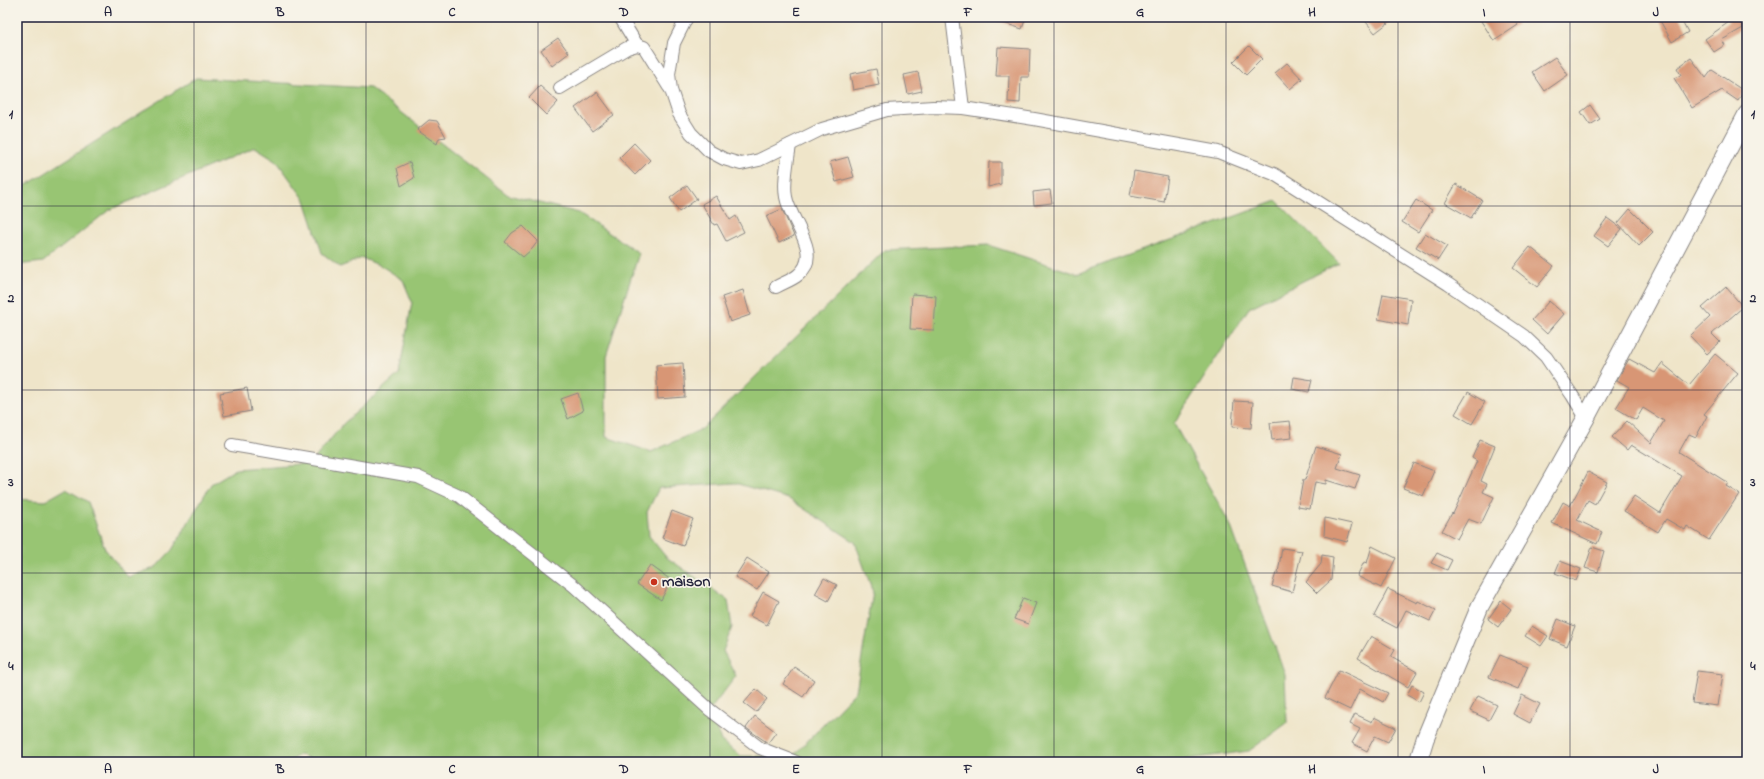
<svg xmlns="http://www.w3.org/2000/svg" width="1764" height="779" font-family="'Indie Flower',sans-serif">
<rect width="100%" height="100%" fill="#f7f3e8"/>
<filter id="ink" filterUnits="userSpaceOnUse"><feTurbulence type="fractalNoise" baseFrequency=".025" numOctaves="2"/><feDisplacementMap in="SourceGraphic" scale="8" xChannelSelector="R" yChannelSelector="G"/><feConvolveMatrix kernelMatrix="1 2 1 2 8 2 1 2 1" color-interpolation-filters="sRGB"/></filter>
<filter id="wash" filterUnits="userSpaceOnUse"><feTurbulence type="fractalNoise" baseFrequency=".012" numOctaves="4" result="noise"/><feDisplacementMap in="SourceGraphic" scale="16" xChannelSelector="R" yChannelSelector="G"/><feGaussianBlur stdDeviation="0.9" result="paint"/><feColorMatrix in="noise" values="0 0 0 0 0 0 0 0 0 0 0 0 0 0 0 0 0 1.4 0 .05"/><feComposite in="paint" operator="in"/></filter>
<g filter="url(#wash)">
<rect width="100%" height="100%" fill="#efe5c9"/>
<path fill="#98c573" stroke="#5d7457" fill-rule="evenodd" d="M196 78 370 88 508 195 579 213 639 253 606 356V437L651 452 702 429 885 250 988 245 1077 274 1277 201 1339 263 1249 308 1174 424 1230 524 1285 674 1287 723 1249 751 1167 762H315L300 754 289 762H17V499L45 501 66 489 88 502 105 549 128 577 155 568 172 550 211 484 236 469 311 463 343 424 399 374 412 302 403 280 383 267 362 258 340 267 322 253 305 200 276 160 255 147 109 210 43 262 17 265V191ZM735 483 789 499 855 542 873 592 856 691 792 757 741 756 721 741 710 710 736 676 723 651 732 627 728 600 666 557 649 536 647 512 659 488Z"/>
<g id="blocks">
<g fill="#d89675">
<polygon points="993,17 1026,17 1022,29 992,19"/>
<polygon points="1362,17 1383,17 1388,23 1375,33"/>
<polygon points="1487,17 1513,17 1518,25 1494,41 1481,21"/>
<polygon points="1658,17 1680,17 1688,32 1672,42"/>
<polygon points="1727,17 1737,17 1743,28 1722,40 1725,45 1714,52 1705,39 1729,22"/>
<polygon points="558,38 569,53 552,66 541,50"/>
<polygon points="1249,46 1262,59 1246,75 1233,62"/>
<polygon points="998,47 1030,49 1029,77 1021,77 1020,103 1008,102 1009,76 996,76"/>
<polygon points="1555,57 1568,75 1545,91 1532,72"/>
<polygon points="1691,58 1706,78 1712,70 1744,91 1738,101 1722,90 1692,108 1674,78 1681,75 1677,68"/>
<polygon points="1287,63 1302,79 1290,89 1275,73"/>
<polygon points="876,69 879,85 853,90 850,74"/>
<polygon points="918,72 922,91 908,94 904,75"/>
<polygon points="540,86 558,102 546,115 529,98"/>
<polygon points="597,92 614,115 592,131 575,108"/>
<polygon points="1590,105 1600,119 1590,125 1581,112"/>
<polygon points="429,120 437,121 446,137 439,138 437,144 417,130"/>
<polygon points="634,143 650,160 635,175 619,158"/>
<polygon points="848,157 854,177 836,182 830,162"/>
<polygon points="410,162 414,178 401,186 397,168"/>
<polygon points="989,162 1001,162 1001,184 988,187"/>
<polygon points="1134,171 1168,177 1164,202 1130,196"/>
<polygon points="1456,184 1482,200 1471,218 1445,203"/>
<polygon points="687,185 697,199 679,212 670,198"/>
<polygon points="1050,190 1052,203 1034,205 1033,192"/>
<polygon points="716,196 730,220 736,216 744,232 726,241 717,224 714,225 702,204"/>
<polygon points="1416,200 1432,210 1418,232 1402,222"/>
<polygon points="782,209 794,236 779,243 766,216"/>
<polygon points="1630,209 1653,232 1639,246 1618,223"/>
<polygon points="1607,218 1622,229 1608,246 1594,236"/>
<polygon points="523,226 538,241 532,249 523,257 505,242 512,233"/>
<polygon points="1425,233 1447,246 1438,260 1416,247"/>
<polygon points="1530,247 1554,266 1537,287 1513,268"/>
<polygon points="1726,287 1743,307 1712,334 1720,342 1707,354 1690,336 1710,317 1702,308"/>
<polygon points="743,290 750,315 730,322 722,297"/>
<polygon points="912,294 936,296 934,330 910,329"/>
<polygon points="1383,294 1411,299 1408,325 1378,319"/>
<polygon points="1549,301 1564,314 1547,334 1532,320"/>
<polygon points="1715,354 1738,373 1704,414 1707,416 1696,437 1689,434 1679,452 1728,483 1726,486 1739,494 1709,540 1687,526 1685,530 1666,519 1658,532 1624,511 1634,496 1660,513 1682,476 1631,445 1627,450 1612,437 1627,421 1651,443 1664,421 1643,408 1636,420 1616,408 1629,387 1617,380 1629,359 1655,373 1662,363 1689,385"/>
<polygon points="683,363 685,397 658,399 656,365"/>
<polygon points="1294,377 1312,380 1309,392 1292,389"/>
<polygon points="247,388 251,411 224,416 220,393"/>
<polygon points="1468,392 1485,402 1472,424 1455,414"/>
<polygon points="578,393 583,411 568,419 561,399"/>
<polygon points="1234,401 1253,402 1251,428 1232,427"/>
<polygon points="1290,421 1292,438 1272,440 1270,423"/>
<polygon points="1480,440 1495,446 1481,481 1487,484 1483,492 1494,497 1481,524 1468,519 1457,539 1442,531 1452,513 1453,514 1477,461 1472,458"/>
<polygon points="1316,446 1342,454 1337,468 1360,475 1355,489 1326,480 1326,484 1315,482 1310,509 1298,507 1303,480 1305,480"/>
<polygon points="1414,463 1434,471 1423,496 1403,488"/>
<polygon points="1588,472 1607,482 1595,504 1588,500 1577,520 1602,532 1597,544 1552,523 1563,502 1570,506"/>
<polygon points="672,511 693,519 683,546 662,538"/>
<polygon points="1325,518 1352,524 1347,542 1324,536"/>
<polygon points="1372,546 1396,558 1381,588 1357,576 1364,562 1367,563"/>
<polygon points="1592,547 1604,551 1598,572 1585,568"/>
<polygon points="1282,548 1302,551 1292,592 1272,586 1276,573 1278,573"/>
<polygon points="1437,553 1452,560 1447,570 1431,563"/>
<polygon points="1322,555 1333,557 1331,580 1317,593 1306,582 1321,564"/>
<polygon points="747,558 769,572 757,590 735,577"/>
<polygon points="1560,561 1581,569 1576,581 1555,573"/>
<polygon points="650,565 671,580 661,600 637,584"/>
<polygon points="824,578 837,585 828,601 815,594"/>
<polygon points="1388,589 1417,603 1418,601 1436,610 1430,621 1406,610 1397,628 1374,616"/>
<polygon points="763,592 779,601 767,625 750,616"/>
<polygon points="1023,598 1036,603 1028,624 1014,619"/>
<polygon points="1501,601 1511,609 1498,627 1488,619"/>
<polygon points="1558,619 1575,626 1567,646 1550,639"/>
<polygon points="1532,626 1548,636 1541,646 1525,636"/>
<polygon points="1371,636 1395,650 1391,657 1417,672 1408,687 1358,658"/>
<polygon points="1500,655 1528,666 1518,689 1489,677"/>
<polygon points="794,667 814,680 803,697 783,684"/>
<polygon points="1339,670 1388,693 1383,702 1360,689 1350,710 1325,698"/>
<polygon points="1697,671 1723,674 1718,706 1692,703"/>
<polygon points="1412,685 1424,692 1419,702 1407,695"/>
<polygon points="756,689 767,699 756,712 744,703"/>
<polygon points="1522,695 1540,704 1530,723 1513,714"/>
<polygon points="1478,696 1497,705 1489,720 1470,711"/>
<polygon points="1355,714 1372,722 1374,717 1396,728 1388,742 1375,736 1367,751 1352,743 1360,729 1350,724"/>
<polygon points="755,716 776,732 768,743 746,728"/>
</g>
</g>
</g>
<g filter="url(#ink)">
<use href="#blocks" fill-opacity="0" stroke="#888482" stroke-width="1"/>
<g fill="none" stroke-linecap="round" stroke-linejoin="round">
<defs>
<g id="street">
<polyline points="620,17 637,45"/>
<polyline points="687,17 674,43 669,74 671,90 679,114 691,133 709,151 724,159 741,164 759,160 822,129 887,110 933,107 963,108 1034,119 1218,152 1274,174 1448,284 1524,336 1546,357 1572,395 1586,418"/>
<polyline points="952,17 963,108"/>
<polyline points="560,88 627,48 637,45 644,47 669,87"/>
<path d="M776 287C783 283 792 280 798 275 824 254 790 221 786 197 783 182 788 160 790 145"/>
<polyline points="232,445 418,477 459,496 574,586 710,710 760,748 796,762"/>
</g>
<polyline id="secondary" points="1418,762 1425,739 1480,606 1586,418 1747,114"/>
</defs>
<use href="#street" stroke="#888482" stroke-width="14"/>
<use href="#secondary" stroke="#888482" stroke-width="19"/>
<use href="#street" stroke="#fff" stroke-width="12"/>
<use href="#secondary" stroke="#fff" stroke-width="17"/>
</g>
</g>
<path fill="none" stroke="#22223b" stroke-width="1" stroke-opacity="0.55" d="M194 17V762M366 17V762M538 17V762M710 17V762M882 17V762M1054 17V762M1226 17V762M1398 17V762M1570 17V762M17 206H1747M17 390H1747M17 573H1747"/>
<circle fill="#c8321e" stroke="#f7f3e8" stroke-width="1.5" cx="654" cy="582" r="4"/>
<g text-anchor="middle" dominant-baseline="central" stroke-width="3.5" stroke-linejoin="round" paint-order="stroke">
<g font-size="16" font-weight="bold" fill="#22223b" stroke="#f7f3e8" text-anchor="start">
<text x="662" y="582">maison</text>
</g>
</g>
<rect width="1764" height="779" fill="none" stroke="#f7f3e8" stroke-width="44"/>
<rect x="22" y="22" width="1720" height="735" fill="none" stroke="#22223b" stroke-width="1.5"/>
<g font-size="13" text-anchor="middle" font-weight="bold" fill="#22223b">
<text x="108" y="16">A</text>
<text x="280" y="16">B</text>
<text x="452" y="16">C</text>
<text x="624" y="16">D</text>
<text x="796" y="16">E</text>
<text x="968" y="16">F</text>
<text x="1140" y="16">G</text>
<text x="1312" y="16">H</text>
<text x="1484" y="16">I</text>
<text x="1656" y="16">J</text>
<text x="11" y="118">1</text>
<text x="1753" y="118">1</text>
<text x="11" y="302">2</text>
<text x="1753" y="302">2</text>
<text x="11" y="486">3</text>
<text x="1753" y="486">3</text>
<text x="11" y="670">4</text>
<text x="1753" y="670">4</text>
<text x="108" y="773">A</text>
<text x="280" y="773">B</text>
<text x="452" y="773">C</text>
<text x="624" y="773">D</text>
<text x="796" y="773">E</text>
<text x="968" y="773">F</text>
<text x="1140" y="773">G</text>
<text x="1312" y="773">H</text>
<text x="1484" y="773">I</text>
<text x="1656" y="773">J</text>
</g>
</svg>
